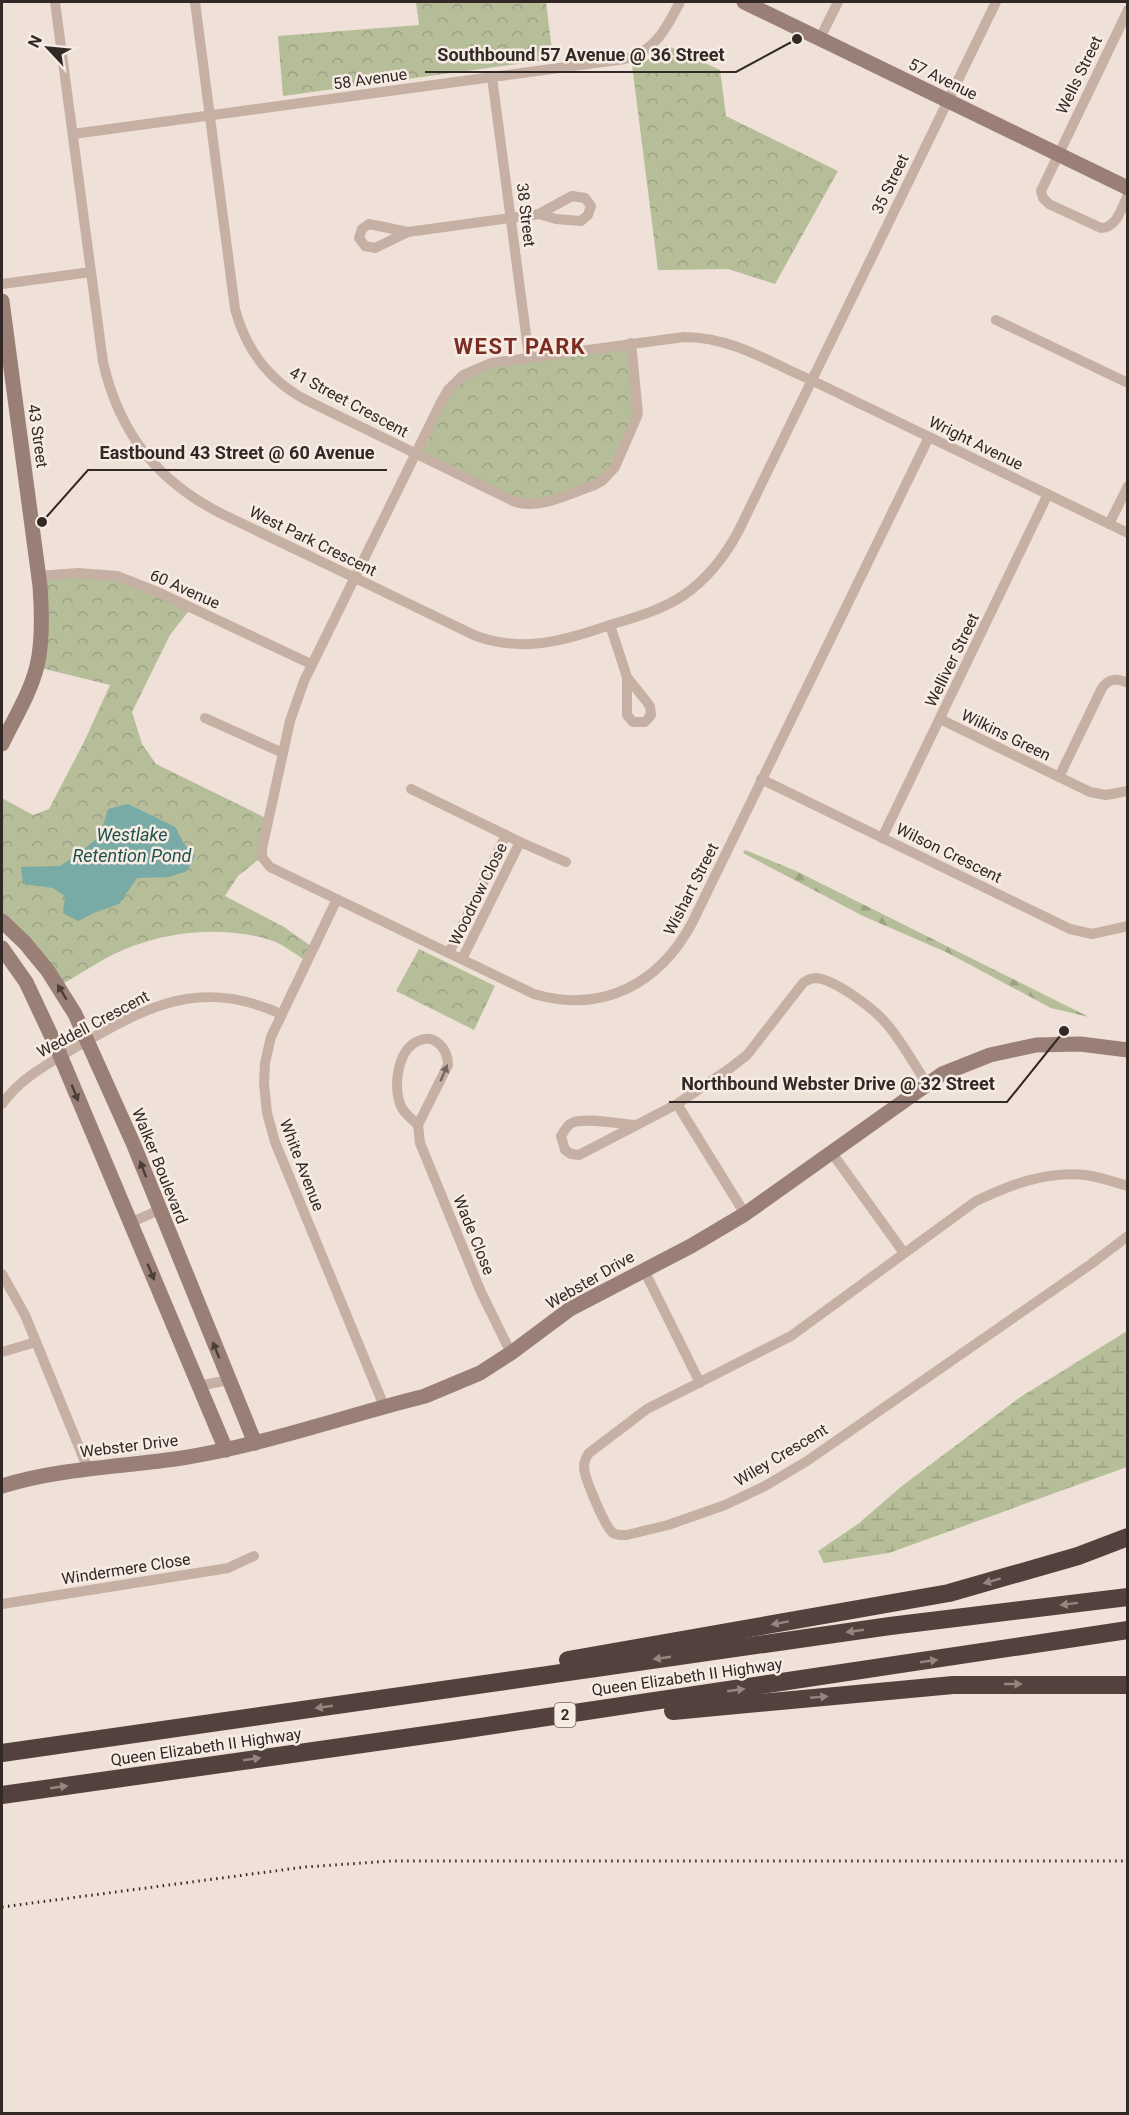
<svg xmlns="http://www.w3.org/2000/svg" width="1129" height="2115" font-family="Roboto,sans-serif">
<defs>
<pattern id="forest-firs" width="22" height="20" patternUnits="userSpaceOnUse" patternTransform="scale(1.5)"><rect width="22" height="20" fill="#b5bd99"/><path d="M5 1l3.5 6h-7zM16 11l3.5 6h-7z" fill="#9ca284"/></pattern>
<pattern id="wetland-marsh" width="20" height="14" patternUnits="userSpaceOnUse" patternTransform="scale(1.5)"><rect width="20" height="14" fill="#b5bd99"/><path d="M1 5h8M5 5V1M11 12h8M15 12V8" fill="none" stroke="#9ca284"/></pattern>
<pattern id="park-crowns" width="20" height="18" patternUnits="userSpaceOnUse" patternTransform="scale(1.5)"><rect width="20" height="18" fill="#b5bd99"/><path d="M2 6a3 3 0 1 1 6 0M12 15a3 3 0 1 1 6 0" fill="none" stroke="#9ca284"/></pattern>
</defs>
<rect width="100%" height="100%" fill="#efe1d7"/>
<polygon fill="url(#forest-firs)" points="745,850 794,870 1089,1017 1051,1008 948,953 863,916 743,853"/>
<polygon fill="url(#wetland-marsh)" points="1127,1331 1127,1467 889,1553 824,1563 818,1551 858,1524 902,1486 1019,1398"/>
<g fill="url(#park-crowns)">
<polygon points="416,2 546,2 553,59 283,96 278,36 419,25"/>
<polygon points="666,45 720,70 726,116 838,171 775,284 728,269 658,270 632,65 642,64"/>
<polygon points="631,343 637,419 607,477 531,504 415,453 442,400 473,369"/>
<path d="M38 576H117L191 608 170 635 132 712 142 744 156 764 268 819 262 857 238 876 225 896 284 927 311 946 305 960C295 954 284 945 273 941 223 924 159 931 112 955 95 964 78 975 61 985L2 916V798L33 815 49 809 84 742 110 685 37 667Z"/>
<polygon points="419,949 495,986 474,1030 396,991"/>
</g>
<polygon fill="#78aaa6" points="128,804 175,827 184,844 195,856 187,871 169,877 137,878 119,904 96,912 78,921 63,913 65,896 53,888 23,884 21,867 60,866 77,855 100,836 108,809"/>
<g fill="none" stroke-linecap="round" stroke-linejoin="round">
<g stroke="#c6b0a4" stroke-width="10">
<path d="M55 2 103 362C119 432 156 480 220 513L476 636C527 654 568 639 616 623 640 616 663 609 684 595 707 579 725 556 738 532L996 2"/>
<path d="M195 2 235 309C246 350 268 380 306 400L513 501C539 511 570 493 595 485L602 481 615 467 638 414 631 343"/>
<path d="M1128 10 1041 191 1043 198 1049 204 1101 228C1117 228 1122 207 1128 195"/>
<polyline points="820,38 838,2"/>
<polyline points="492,77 529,357"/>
<path d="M73 134 625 59C655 52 667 27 680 2"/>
<polyline points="408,232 369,224 362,229 359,238 365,246 375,248 408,232 539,214 572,196 585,198 591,206 588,215 581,221 556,219 539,214"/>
<polyline points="2,284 91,272"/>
<polyline points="996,320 1128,383"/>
<path d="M929 437 692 923C659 984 603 1014 534 994L270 867 262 857V849L290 721 304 681 442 400 448 390 463 375 491 363 684 337C723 337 756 354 791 371 816 382 840 394 865 406 952 448 1040 490 1128 533"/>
<polyline points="1109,524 1128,486"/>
<polyline points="38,576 78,573 117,576 160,593 311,664"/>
<polyline points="610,625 627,677 627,715 633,722 645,722 651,715 650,706 627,677"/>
<polyline points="205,718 283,753"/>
<polyline points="940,719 1090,792 1106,795 1128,791"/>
<path d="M1059 777 1102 688C1109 678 1117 678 1128 683"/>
<polyline points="761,779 1070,929 1092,934 1128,926"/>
<polyline points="411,789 520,842 566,862"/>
<polyline points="882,838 1048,494"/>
<polyline points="337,899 271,1037 265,1063 264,1083 267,1113 275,1142 384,1406"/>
<polyline points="449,953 506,835"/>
<polyline points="462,959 520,842"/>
<path d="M2 1104C21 1077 50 1063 78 1046 148 1006 200 977 281 1014"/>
<polyline points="677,1104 745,1214"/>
<path d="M418 1125C413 1120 406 1115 402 1108 392 1090 397 1050 418 1041 435 1033 448 1049 448 1065L418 1125 420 1143 481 1292 511 1353"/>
<path d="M634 1125C620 1124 581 1116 570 1124 566 1127 563 1133 561 1136L565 1150 571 1154 579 1155 677 1104 729 1069 747 1055 803 983C807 980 810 978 816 978 834 979 873 1008 885 1022 902 1041 913 1063 927 1084"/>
<polyline points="832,1153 904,1253"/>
<path d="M1128 1186C1114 1182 1100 1177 1086 1175 1046 1171 1012 1184 976 1201L791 1336 647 1409 589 1453C586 1457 584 1461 584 1467 584 1477 605 1527 613 1533 618 1536 622 1535 627 1535L668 1525 725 1505 765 1486 807 1461 1091 1264 1128 1236"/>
<polyline points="130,1223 159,1210"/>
<polyline points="644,1270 700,1383"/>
<polyline points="2,1274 25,1315 88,1469"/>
<polyline points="2,1352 36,1342"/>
<polyline points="198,1386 229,1380"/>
<polyline points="2,1604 216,1570 228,1568 254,1556"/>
</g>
<g stroke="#997f76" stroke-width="15">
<polyline points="744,2 1128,188"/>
<path d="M2 301 40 586C42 613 43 641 37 666 30 694 14 719 2 744"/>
<polyline points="2,921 25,943 48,971 75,1014 133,1143 255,1443"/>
<polyline points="2,948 26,982 57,1048 226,1450"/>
<path d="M2 1486C60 1468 121 1467 182 1458 264 1445 345 1416 425 1396L480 1373 511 1353 570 1309 691 1246 745 1214 942 1074 990 1055 1036 1045 1080 1044 1128 1050"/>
</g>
<g stroke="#53413d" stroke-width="18">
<polyline points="568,1660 949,1593 1078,1556 1128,1537"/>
<polyline points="673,1711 953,1685 1128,1685"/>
<polyline points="2,1753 890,1626 1128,1597"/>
<polyline points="2,1795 447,1732 1128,1630"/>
</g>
<polyline stroke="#322825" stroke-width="3" stroke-dasharray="1.5 4.5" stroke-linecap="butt" points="2,1907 305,1867 391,1861 1128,1861"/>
</g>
<defs><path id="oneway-solid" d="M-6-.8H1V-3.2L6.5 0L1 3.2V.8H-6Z" transform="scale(1.5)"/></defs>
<g fill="#4c3e39">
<use href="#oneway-solid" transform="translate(62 992) rotate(-121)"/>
<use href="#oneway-solid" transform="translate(75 1093) rotate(68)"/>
<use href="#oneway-solid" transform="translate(143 1169) rotate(-111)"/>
<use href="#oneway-solid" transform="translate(151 1272) rotate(67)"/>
<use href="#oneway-solid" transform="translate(216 1350) rotate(-112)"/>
</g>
<use fill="#75655e" href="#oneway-solid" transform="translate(444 1073) rotate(-67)"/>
<g fill="#95857f">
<use href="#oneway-solid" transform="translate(992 1581) rotate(164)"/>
<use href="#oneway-solid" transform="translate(1069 1604) rotate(173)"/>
<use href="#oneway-solid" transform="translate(780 1623) rotate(170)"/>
<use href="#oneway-solid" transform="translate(855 1631) rotate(172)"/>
<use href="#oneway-solid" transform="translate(662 1658) rotate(172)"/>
<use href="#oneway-solid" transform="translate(929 1661) rotate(-8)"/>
<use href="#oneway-solid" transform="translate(1013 1684)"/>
<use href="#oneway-solid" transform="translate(736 1690) rotate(-8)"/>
<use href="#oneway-solid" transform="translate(819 1697) rotate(-5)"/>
<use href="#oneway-solid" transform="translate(324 1707) rotate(172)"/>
<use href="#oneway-solid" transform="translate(252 1759) rotate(-8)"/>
<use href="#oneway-solid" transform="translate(59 1787) rotate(-8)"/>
</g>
<g text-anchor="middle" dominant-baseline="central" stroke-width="5" stroke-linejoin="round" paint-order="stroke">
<rect fill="#f7ece3" stroke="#6d635e" stroke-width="1.5" x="554.5" y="1703" width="21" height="24" rx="4.5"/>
<g font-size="15" font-weight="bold" fill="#322825">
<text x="565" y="1715">2</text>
</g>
<g font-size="16" fill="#322825" stroke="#f7ece3">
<text transform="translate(1079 75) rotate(-64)">Wells Street</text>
<text transform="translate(370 79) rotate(-8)">58 Avenue</text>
<text transform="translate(943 79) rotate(26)">57 Avenue</text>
<text transform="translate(890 184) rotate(-64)">35 Street</text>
<text transform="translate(526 215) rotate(83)">38 Street</text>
<text transform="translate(349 402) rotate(28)">41 Street Crescent</text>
<text transform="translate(38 436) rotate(82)">43 Street</text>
<text transform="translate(976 443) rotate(26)">Wright Avenue</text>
<text transform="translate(313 541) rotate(26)">West Park Crescent</text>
<text transform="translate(185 589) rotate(24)">60 Avenue</text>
<text transform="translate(952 660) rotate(-64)">Welliver Street</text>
<text transform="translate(1006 735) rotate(26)">Wilkins Green</text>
<text transform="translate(949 853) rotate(26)">Wilson Crescent</text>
<text transform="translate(691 889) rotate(-63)">Wishart Street</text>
<text transform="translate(478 894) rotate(-64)">Woodrow Close</text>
<text transform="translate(93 1024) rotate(-28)">Weddell Crescent</text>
<text transform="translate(302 1165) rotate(69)">White Avenue</text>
<text transform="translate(160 1166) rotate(68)">Walker Boulevard</text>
<text transform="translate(474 1235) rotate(68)">Wade Close</text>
<text transform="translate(590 1280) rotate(-30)">Webster Drive</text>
<text transform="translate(129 1446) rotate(-7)">Webster Drive</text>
<text transform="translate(781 1455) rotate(-31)">Wiley Crescent</text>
<text transform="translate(126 1569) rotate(-9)">Windermere Close</text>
<text transform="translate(687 1677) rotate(-8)">Queen Elizabeth II Highway</text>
<text transform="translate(206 1747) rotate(-8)">Queen Elizabeth II Highway</text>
</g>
<g font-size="18" font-style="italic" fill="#1e514e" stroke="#f7ece3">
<text x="132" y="834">Westlake<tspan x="132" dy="21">Retention Pond</tspan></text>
</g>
<g font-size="22" font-weight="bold" letter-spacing="1.5" fill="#7c2d23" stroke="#f7ece3">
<text x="520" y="346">WEST PARK</text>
</g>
</g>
<path fill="none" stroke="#322825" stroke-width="2" d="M797 39L736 72H425M42 522L88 470H387M1064 1031L1007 1102H669"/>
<g fill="#322825" stroke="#f7ece3" stroke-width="2">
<circle cx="797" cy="39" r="6"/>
<circle cx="42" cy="522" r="6"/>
<circle cx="1064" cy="1031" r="6"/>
</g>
<g font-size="18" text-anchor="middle" font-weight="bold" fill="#322825" stroke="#f7ece3" stroke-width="5" stroke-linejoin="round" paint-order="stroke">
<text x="581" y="61">Southbound 57 Avenue @ 36 Street</text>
<text x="237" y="459">Eastbound 43 Street @ 60 Avenue</text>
<text x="838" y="1090">Northbound Webster Drive @ 32 Street</text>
</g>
<rect width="1129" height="2115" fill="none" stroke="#322825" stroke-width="6"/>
<g transform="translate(48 48) rotate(296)" stroke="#f7ece3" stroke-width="4.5" paint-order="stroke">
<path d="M0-4.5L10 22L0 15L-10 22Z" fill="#322825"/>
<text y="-9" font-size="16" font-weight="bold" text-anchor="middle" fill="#322825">N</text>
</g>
</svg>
